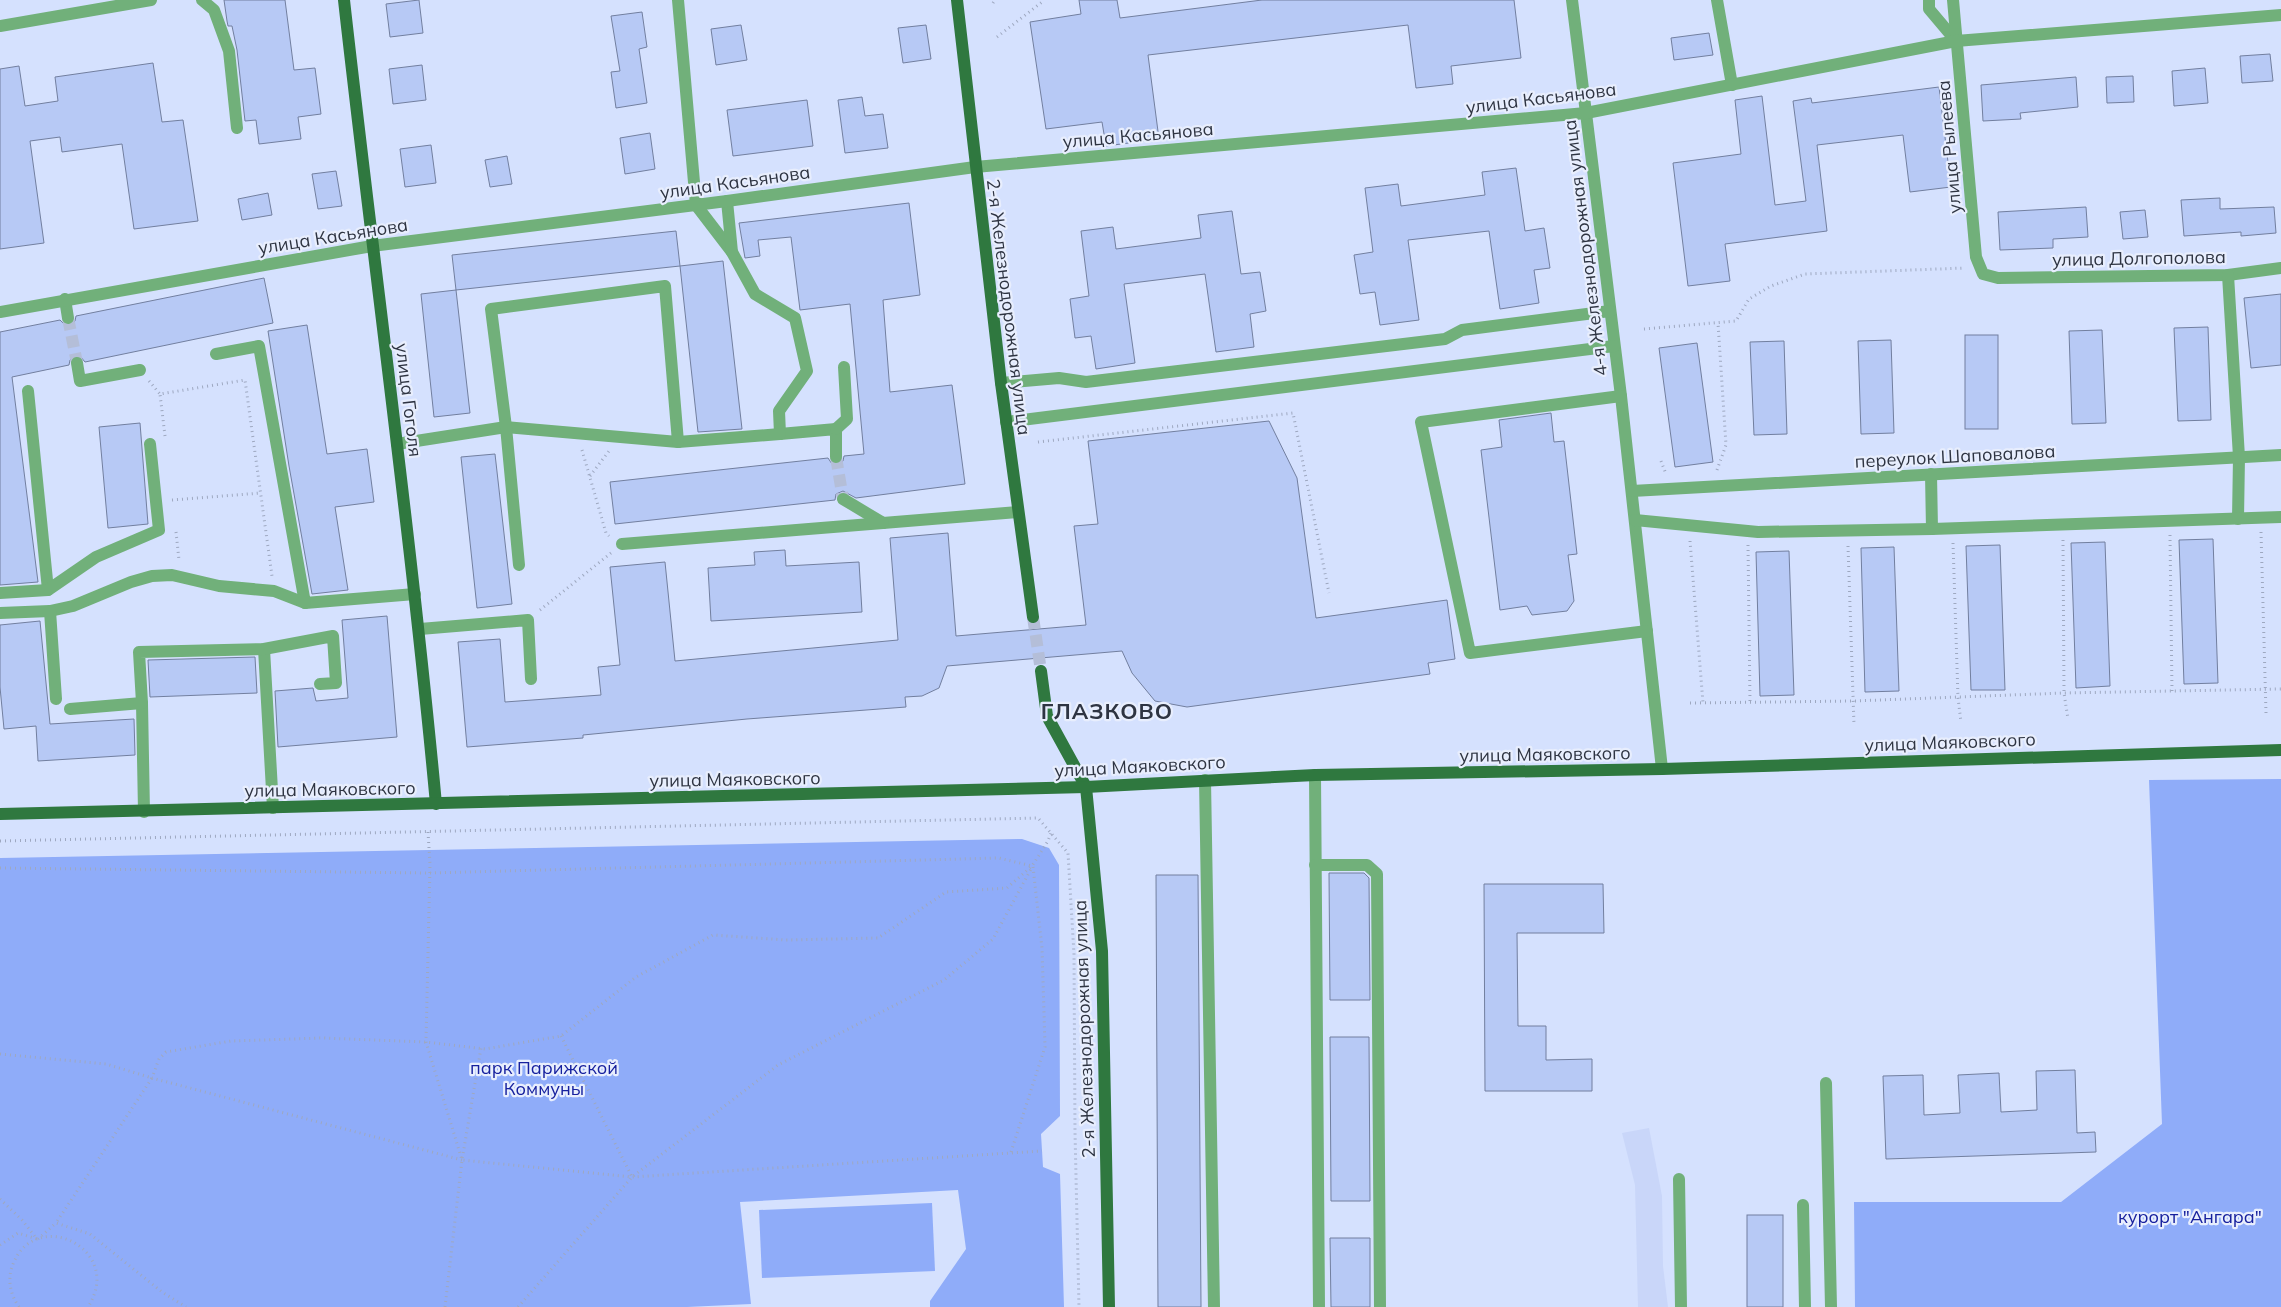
<svg xmlns="http://www.w3.org/2000/svg" width="2281" height="1307" font-family="Mulish,sans-serif">
<rect width="100%" height="100%" fill="#d5e1fe"/>
<polygon fill="#c9d6f9" points="1649,1128 1662,1196 1663,1266 1668,1307 1638,1307 1635,1185 1622,1133"/>
<g fill="#8facf9">
<polygon points="2281,779 2281,1307 1855,1307 1854,1202 2061,1202 2162,1124 2149,780"/>
<polygon points="1022,839 1049,848 1059,865 1060,1116 1041,1134 1043,1167 1060,1174 1064,1307 930,1307 930,1301 966,1249 958,1190 740,1202 751,1304 687,1307 0,1307 0,858"/>
<polygon points="932,1203 935,1271 762,1278 759,1210"/>
</g>
<g fill="#b7c9f5" stroke="#727f9f">
<polygon points="224,0 285,0 294,70 315,68 321,114 298,117 301,139 259,144 256,120 245,121 237,50 232,26 228,26 227,21"/>
<polygon points="419,0 423,33 390,37 386,4"/>
<polygon points="1079,0 1117,0 1120,18 1262,0 1514,0 1521,58 1451,66 1453,84 1416,88 1408,25 1148,55 1159,139 1106,146 1102,122 1046,129 1030,22 1081,14"/>
<polygon points="642,12 647,47 639,49 647,103 616,108 611,72 620,71 611,16"/>
<polygon points="741,25 747,60 716,65 711,29"/>
<polygon points="926,25 931,59 903,63 898,28"/>
<polygon points="1709,33 1713,55 1674,60 1671,38"/>
<polygon points="2270,54 2273,81 2242,83 2240,56"/>
<polygon points="153,63 162,122 183,120 198,221 134,229 122,144 62,152 60,137 30,141 44,243 0,249 0,69 19,66 25,106 58,101 55,77"/>
<polygon points="422,65 426,100 393,104 389,69"/>
<polygon points="2205,68 2208,103 2174,106 2172,71"/>
<polygon points="2133,76 2134,102 2107,103 2106,77"/>
<polygon points="2076,77 2078,107 2020,113 2021,119 1983,121 1981,85"/>
<polygon points="1939,87 1951,187 1910,192 1903,135 1817,145 1827,231 1725,244 1730,281 1688,286 1673,163 1741,154 1735,100 1762,96 1775,205 1806,201 1793,101 1811,98 1812,103"/>
<polygon points="862,97 865,116 883,114 888,148 845,153 838,100"/>
<polygon points="807,100 813,146 733,156 727,110"/>
<polygon points="650,133 655,169 625,174 620,138"/>
<polygon points="431,145 436,183 405,187 400,149"/>
<polygon points="507,156 512,184 490,187 485,160"/>
<polygon points="1516,168 1525,231 1544,228 1550,268 1534,270 1539,303 1500,309 1489,231 1408,240 1419,320 1380,325 1375,292 1360,294 1354,255 1373,252 1365,188 1398,184 1401,206 1485,195 1482,172"/>
<polygon points="336,171 342,206 318,209 312,174"/>
<polygon points="268,193 272,215 242,220 238,199"/>
<polygon points="2220,198 2220,209 2274,207 2276,233 2241,236 2241,232 2184,236 2181,200"/>
<polygon points="909,203 920,295 883,300 890,392 952,385 965,484 856,498 843,491 836,494 835,500 615,524 610,482 828,458 832,464 836,465 843,461 844,456 864,454 850,304 800,310 791,237 758,240 760,256 745,258 739,223"/>
<polygon points="2086,207 2088,237 2053,239 2053,248 2000,250 1998,212"/>
<polygon points="2145,210 2148,237 2123,239 2120,212"/>
<polygon points="1232,211 1241,274 1260,272 1266,311 1250,314 1254,347 1216,352 1205,274 1124,284 1135,363 1096,369 1091,336 1075,338 1070,299 1089,296 1081,231 1113,227 1116,249 1201,238 1198,215"/>
<polygon points="676,231 680,266 456,290 452,255"/>
<polygon points="723,261 742,429 698,432 680,266"/>
<polygon points="264,278 273,323 85,362 80,356 75,355 70,360 69,365 12,377 38,582 0,585 0,332 60,320 65,325 70,326 75,321 76,316"/>
<polygon points="456,290 470,413 434,417 421,294"/>
<polygon points="2281,294 2281,365 2251,368 2244,298"/>
<polygon points="307,325 327,454 367,449 374,502 335,507 348,590 312,594 289,466 268,331"/>
<polygon points="2208,327 2211,420 2178,421 2174,328"/>
<polygon points="2102,330 2106,423 2072,424 2069,331"/>
<rect x="1965" y="335" width="33" height="94"/>
<polygon points="1891,340 1894,433 1861,434 1858,341"/>
<polygon points="1784,341 1787,434 1754,435 1750,342"/>
<polygon points="1697,343 1713,462 1675,467 1659,348"/>
<polygon points="1551,413 1554,442 1564,441 1577,554 1568,555 1574,601 1567,611 1532,615 1527,606 1500,610 1481,450 1502,447 1499,420"/>
<polygon points="1269,421 1297,478 1316,618 1447,600 1455,659 1428,663 1430,674 1187,707 1155,701 1132,673 1122,651 947,666 939,688 922,696 905,697 906,707 747,719 583,735 583,738 467,747 458,642 500,639 505,702 601,695 598,667 620,665 610,567 665,562 675,661 898,640 890,538 948,533 956,636 1086,625 1074,526 1098,524 1088,441"/>
<polygon points="140,423 148,524 108,528 99,427"/>
<polygon points="495,454 512,604 477,608 461,457"/>
<polygon points="2213,539 2218,683 2184,684 2179,540"/>
<polygon points="2105,542 2110,686 2076,688 2071,543"/>
<polygon points="2000,545 2005,690 1971,690 1966,546"/>
<polygon points="1894,547 1899,691 1865,692 1861,548"/>
<polygon points="785,550 786,566 859,562 862,612 711,621 708,568 755,565 754,552"/>
<polygon points="1789,551 1794,695 1760,696 1756,552"/>
<polygon points="387,616 397,737 278,747 275,691 313,688 316,701 348,698 342,620"/>
<polygon points="40,621 50,724 134,719 135,755 38,761 36,726 4,729 0,687 0,625"/>
<polygon points="255,657 257,693 150,697 148,660"/>
<polygon points="1329,873 1364,873 1369,878 1370,1000 1330,1000"/>
<polygon points="1156,875 1198,875 1201,1307 1158,1307"/>
<polygon points="1484,884 1603,884 1604,933 1517,933 1518,1026 1546,1026 1546,1060 1592,1059 1592,1091 1485,1091"/>
<polygon points="1330,1037 1369,1037 1370,1201 1331,1201"/>
<polygon points="2075,1070 2077,1133 2095,1132 2096,1152 1886,1159 1883,1076 1923,1075 1924,1115 1960,1113 1958,1075 1999,1073 2001,1112 2037,1110 2036,1071"/>
<rect x="1747" y="1215" width="36" height="92"/>
<polygon points="1330,1238 1370,1238 1370,1307 1331,1307"/>
</g>
<g fill="none" stroke-linecap="round" stroke-linejoin="round">
<g stroke="#b4bed8" stroke-width="12" stroke-dasharray="12 6" stroke-linecap="butt">
<polyline points="68,318 77,363"/>
<polyline points="836,457 843,499"/>
</g>
<polyline stroke="#b4bed8" stroke-width="12" stroke-dasharray="12 6" stroke-linecap="butt" points="1033,617 1041,671"/>
<g stroke="#9ea8c0" stroke-width="3" stroke-dasharray="1 4" stroke-linecap="butt">
<polyline points="993,3 995,0"/>
<polyline points="997,37 1042,2"/>
<polyline points="1644,329 1736,321 1749,299 1771,286 1805,274 1965,268"/>
<polyline points="149,381 160,394"/>
<polyline points="165,436 160,394 245,380 272,576"/>
<polyline points="1038,442 1293,413 1329,593"/>
<polyline points="582,450 606,533 609,536"/>
<polyline points="1661,461 1666,474"/>
<polyline points="1717,470 1726,445 1718,323"/>
<polyline points="590,476 609,451"/>
<polyline points="172,500 261,493"/>
<polyline points="176,532 179,560"/>
<polyline points="2261,532 2266,713"/>
<polyline points="2170,535 2172,692"/>
<polyline points="2063,540 2064,693 2068,719"/>
<polyline points="1690,541 1703,703"/>
<polyline points="1953,543 1958,698 1961,722"/>
<polyline points="1748,545 1750,702"/>
<polyline points="1848,546 1854,725"/>
<polyline points="540,610 611,553"/>
<polyline points="1690,703 1853,701 2064,693 2281,689"/>
<polyline points="428,832 430,864 426,1042 462,1160 632,1177 1042,1151"/>
<polyline points="0,841 1038,818 1068,853 1074,954 1075,1132 1079,1307"/>
<polyline points="0,868 429,873 999,858 1032,866"/>
<polyline points="561,1036 632,1177"/>
<polyline points="0,1054 106,1064 152,1078 56,1223"/>
<polyline points="1011,1152 1045,1047 1042,948 1033,867"/>
<polyline points="462,1160 152,1078 159,1059 166,1052 231,1041 323,1038 426,1042 485,1049 561,1036 636,977 713,935 786,940 878,938 946,892 1007,888 1032,866 1048,841 1051,833"/>
<polyline points="0,1199 22,1220 37,1239"/>
<polyline points="38,1239 56,1223 90,1234 162,1292 186,1307"/>
<polyline points="0,1245 18,1233 37,1239"/>
<path d="M19 1307C10 1294 7 1279 13 1264 36 1206 125 1249 88 1307"/>
<polyline points="445,1307 462,1160 481,1048"/>
<polyline points="518,1307 632,1177 778,1065 944,980 993,939 1031,869"/>
</g>
<g stroke="#71b07a" stroke-width="12">
<polyline points="202,0 214,10 229,51 237,128"/>
<polyline points="678,0 696,205 732,252"/>
<polyline points="1572,0 1621,396 1662,769"/>
<polyline points="1717,0 1732,85"/>
<polyline points="1929,0 1929,9 1956,41"/>
<polyline points="1953,0 1976,257 1983,274 1998,278 2228,275 2281,268"/>
<polyline points="0,26 151,0"/>
<polyline points="727,201 732,252 755,294 795,318 807,371 779,411 780,434 836,429 836,457"/>
<polyline points="2228,275 2239,457 2238,519"/>
<polyline points="65,299 68,318"/>
<polyline points="0,312 372,246 727,201 975,167 1586,113 1956,41 2281,15"/>
<polyline points="216,354 259,346 305,603 415,594"/>
<polyline points="77,363 80,381 140,370"/>
<polyline points="1001,383 1059,378 1086,382 1445,339 1462,330 1610,311"/>
<polyline points="28,391 48,590"/>
<polyline points="1621,396 1421,422 1470,653 1647,631"/>
<polyline points="1006,422 1614,346"/>
<polyline points="836,429 847,419 844,367"/>
<polyline points="397,444 506,427 678,442 780,434"/>
<polyline points="1931,474 1932,529"/>
<polyline points="1632,491 2281,455"/>
<polyline points="843,499 883,523 1018,512"/>
<polyline points="1635,520 1758,532 1932,529 2281,517"/>
<polyline points="622,544 883,523"/>
<polyline points="519,565 506,427 491,309 665,286 678,442"/>
<polyline points="0,593 48,590 96,557 159,530 150,444"/>
<polyline points="50,611 73,606 131,582 152,576 172,575 219,586 274,591 305,603"/>
<polyline points="0,613 50,611 56,699"/>
<polyline points="420,629 528,620 531,679"/>
<polyline points="264,649 273,808"/>
<polyline points="142,703 144,812"/>
<polyline points="70,709 142,703 139,652 264,649 333,636 336,683 320,684"/>
<polyline points="1315,775 1319,1307"/>
<polyline points="1205,780 1214,1307"/>
<polyline points="1315,865 1367,865 1377,874 1380,1307"/>
<polyline points="1826,1083 1831,1307"/>
<polyline points="1679,1179 1681,1307"/>
<polyline points="1803,1205 1805,1307"/>
</g>
<g stroke="#2f783f" stroke-width="12">
<path d="M344 0C374 268 411 535 436 804"/>
<polyline points="957,0 1001,383 1033,617"/>
<polyline points="1041,671 1047,716 1086,787 1102,951 1109,1307"/>
<polyline points="0,814 1086,787 1315,775 1662,769 2281,750"/>
</g>
</g>
<g text-anchor="middle" dominant-baseline="central" stroke-width="4.5" stroke-linejoin="round" paint-order="stroke">
<g font-size="18" fill="#2e3442" stroke="#e8eefd">
<text transform="translate(1541 98) rotate(-7)">улица Касьянова</text>
<text transform="translate(1138 135) rotate(-5)">улица Касьянова</text>
<text transform="translate(1949 147) rotate(-95)">улица Рылеева</text>
<text transform="translate(735 182) rotate(-8)">улица Касьянова</text>
<text transform="translate(333 236) rotate(-9)">улица Касьянова</text>
<text transform="translate(1585 248) rotate(-97)">4-я Железнодорожная улица</text>
<text transform="translate(2139 258) rotate(-1)">улица Долгополова</text>
<text transform="translate(1009 307) rotate(83)">2-я Железнодорожная улица</text>
<text transform="translate(409 400) rotate(83)">улица Гоголя</text>
<text transform="translate(1955 456) rotate(-3)">переулок Шаповалова</text>
<text transform="translate(1950 742) rotate(-2)">улица Маяковского</text>
<text transform="translate(1545 754) rotate(-1)">улица Маяковского</text>
<text transform="translate(1140 766) rotate(-3)">улица Маяковского</text>
<text transform="translate(735 779) rotate(-1)">улица Маяковского</text>
<text transform="translate(330 789) rotate(-1)">улица Маяковского</text>
<text transform="translate(1084 1029) rotate(-92)">2-я Железнодорожная улица</text>
</g>
<g font-size="18" fill="#17219e" stroke="#e8eefd">
<text x="544" y="1067">парк Парижской<tspan x="544" dy="21">Коммуны</tspan></text>
<text x="2190" y="1216">курорт "Ангара"</text>
</g>
<g font-size="22" font-weight="bold" letter-spacing="1" fill="#2e3442" stroke="#e8eefd">
<text x="1107" y="711">ГЛАЗКОВО</text>
</g>
</g>
</svg>
